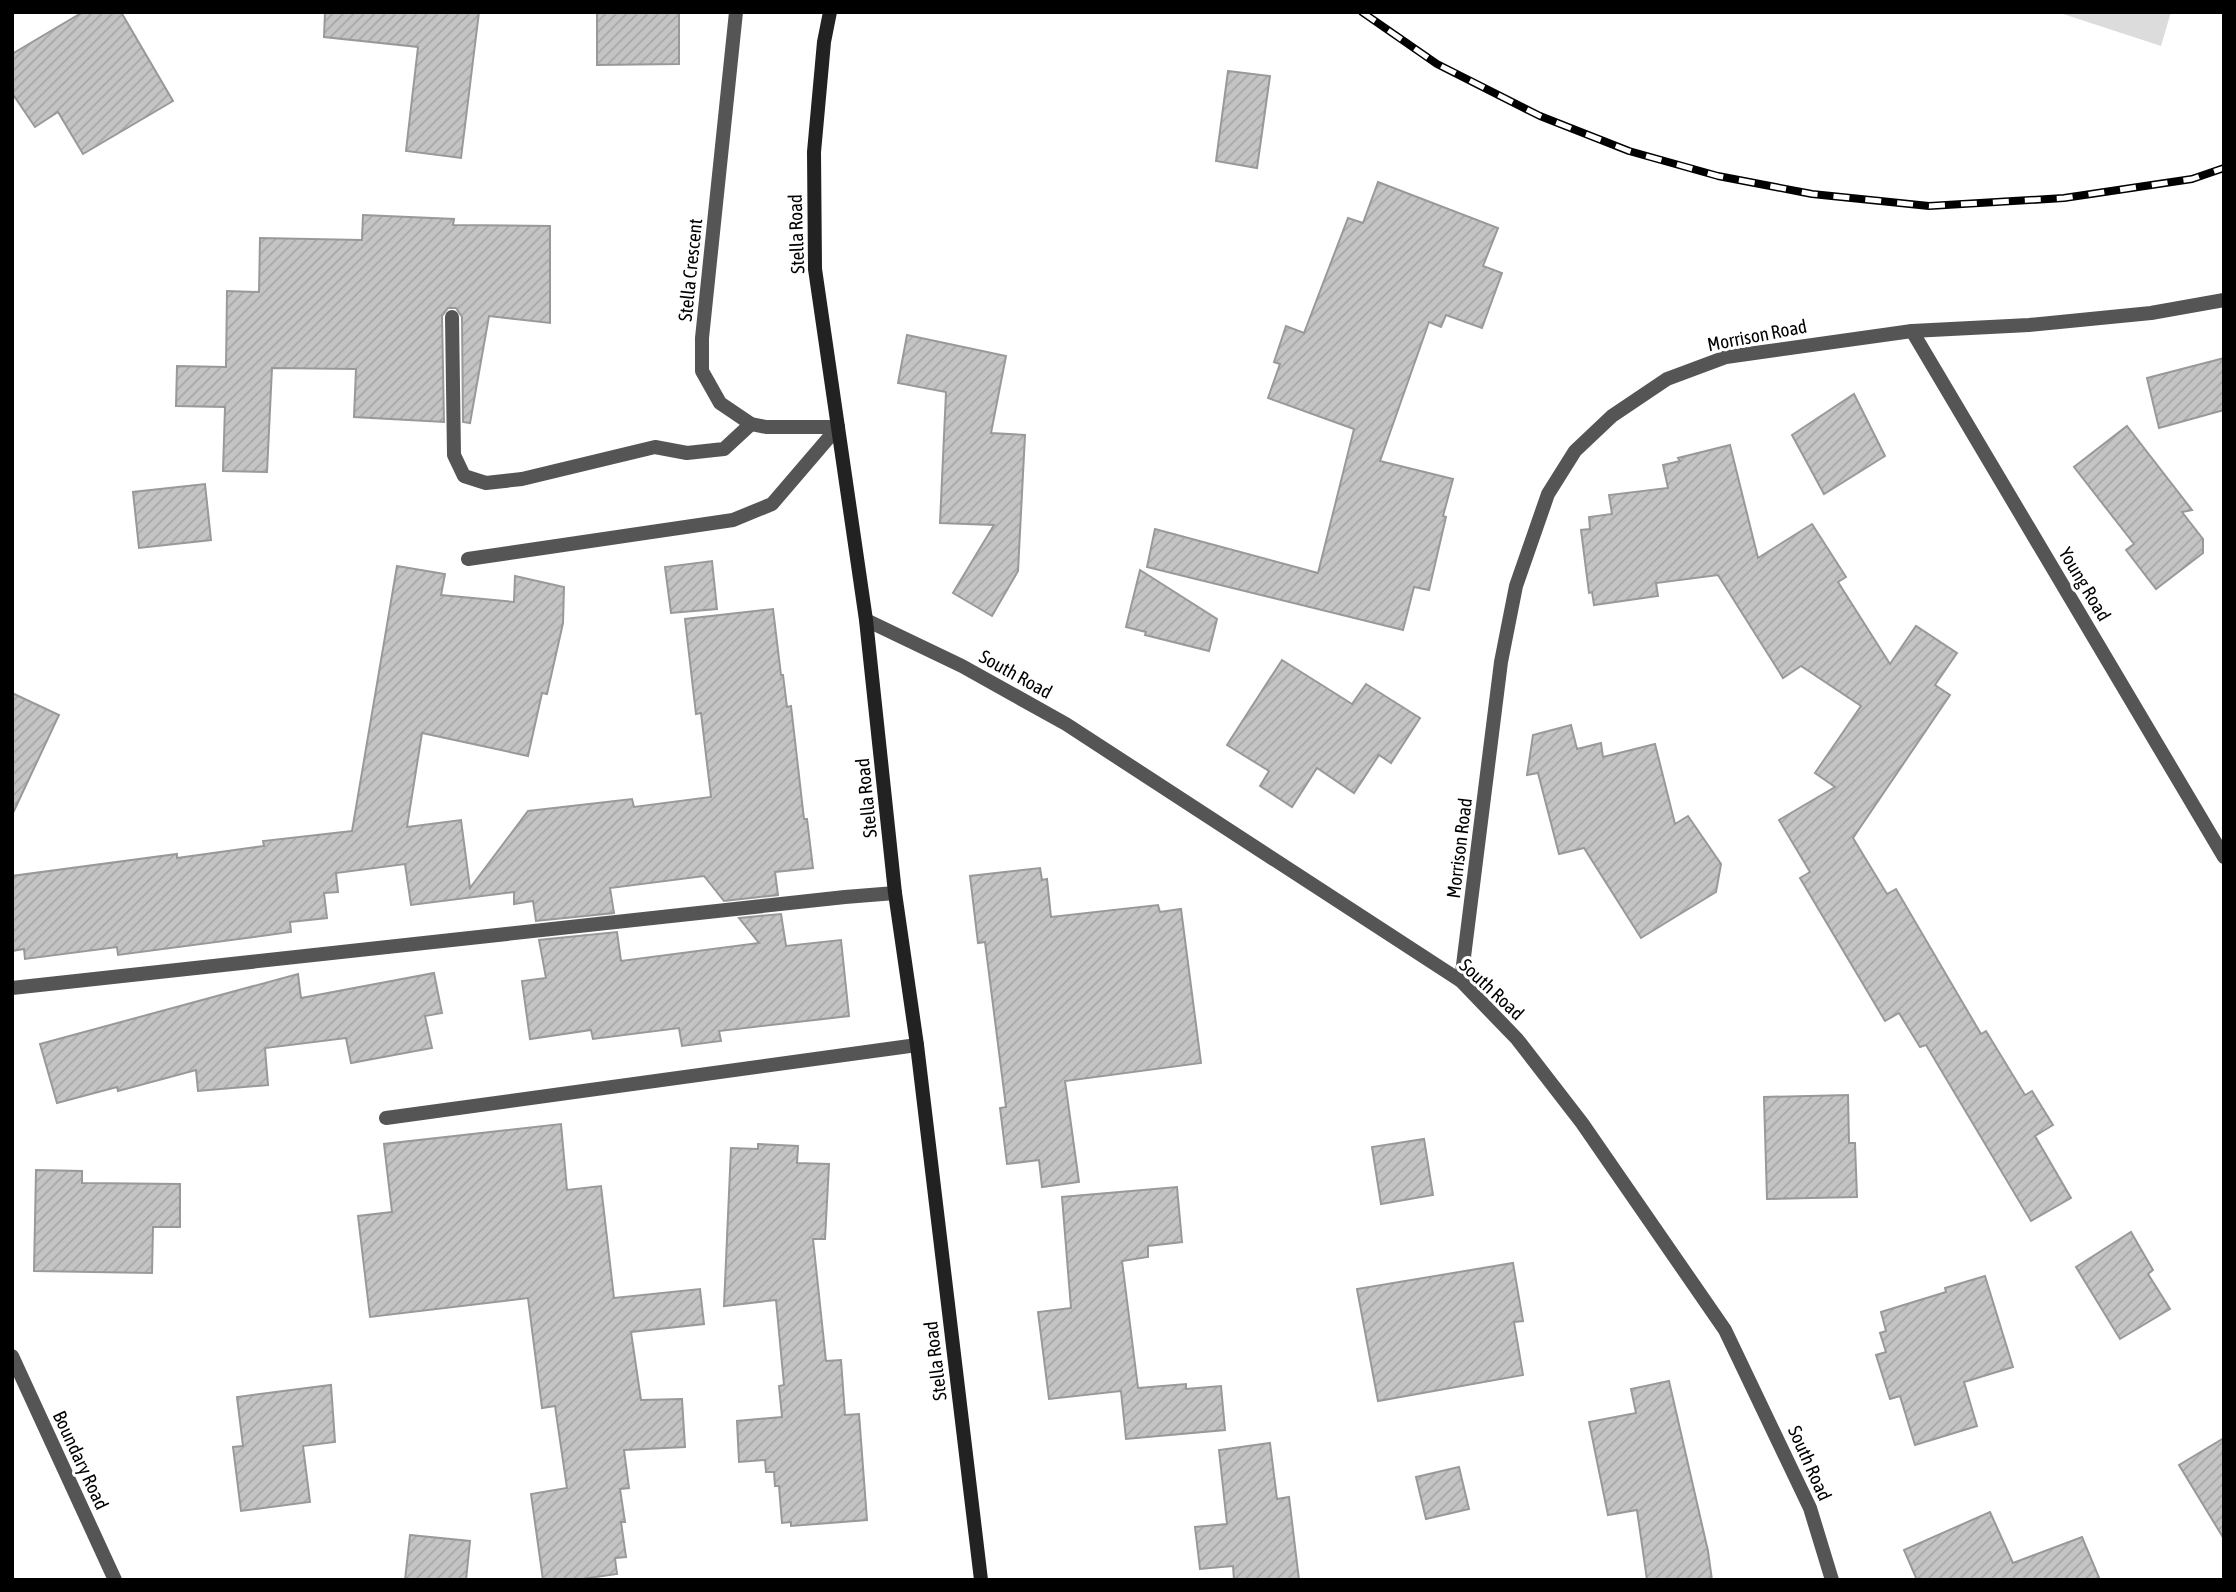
<svg xmlns="http://www.w3.org/2000/svg" width="2236" height="1592" font-family="'Asap Condensed',sans-serif">
<defs>
<pattern id="building-hatch" width="6" height="6" patternUnits="userSpaceOnUse" patternTransform="scale(1.75)"><rect width="6" height="6" fill="#c4c4c4"/><path d="M-1 1l2-2M0 6l6-6M5 7l2-2" fill="none" stroke="#a7a7a7"/></pattern>
</defs>
<rect width="100%" height="100%" fill="#fff"/>
<polygon fill="#dcdcdc" points="2057,12 2171,12 2161,46"/>
<g fill="url(#building-hatch)" stroke="#999" stroke-width="2">
<polygon points="83,12 121,12 173,101 83,154 58,112 35,127 12,93 12,54"/>
<polygon points="325,12 479,12 461,158 406,151 418,47 324,37"/>
<polygon points="597,12 679,12 679,64 597,65"/>
<polygon points="1228,71 1270,76 1257,168 1216,161"/>
<polygon points="1378,182 1498,228 1483,266 1502,273 1482,328 1446,315 1441,327 1429,322 1380,461 1453,479 1443,516 1446,517 1429,590 1414,587 1403,630 1147,567 1155,529 1318,573 1354,429 1268,398 1280,364 1274,362 1286,326 1304,333 1348,218 1363,223"/>
<polygon points="363,215 454,219 453,225 550,226 550,323 489,316 470,423 463,422 462,317 456,308 448,308 442,316 444,422 354,417 356,369 272,368 267,472 223,471 225,407 176,406 177,366 226,367 227,291 259,292 260,238 362,240"/>
<polygon points="907,335 1006,356 991,433 1025,435 1018,571 992,616 953,593 994,525 940,523 946,392 898,383"/>
<polygon points="2224,358 2224,410 2159,428 2147,378"/>
<polygon points="1854,394 1885,456 1824,494 1792,435"/>
<polygon points="2127,426 2192,510 2182,512 2203,539 2203,553 2156,589 2126,550 2134,544 2074,467"/>
<polygon points="1730,445 1758,558 1812,524 1846,577 1838,582 1890,664 1916,626 1957,653 1935,685 1950,695 1853,838 1887,894 1896,889 1981,1034 1986,1031 2025,1095 2032,1091 2053,1125 2035,1136 2071,1198 2031,1221 1926,1045 1920,1047 1899,1013 1885,1021 1800,878 1810,872 1779,820 1835,787 1815,773 1861,706 1801,666 1783,678 1718,575 1656,583 1658,596 1594,605 1592,592 1589,593 1581,530 1590,529 1589,517 1612,514 1609,495 1668,488 1663,465 1680,461 1678,458"/>
<polygon points="205,484 211,540 139,548 133,492"/>
<polygon points="712,561 717,609 671,613 665,567"/>
<polygon points="397,566 445,574 441,595 514,602 515,576 564,587 563,623 547,694 542,693 528,756 422,733 407,827 461,820 470,888 528,811 632,799 634,807 711,797 701,713 696,714 685,619 773,609 781,675 783,675 787,707 791,706 804,819 807,819 813,868 775,872 778,895 724,901 704,876 610,888 614,913 536,921 533,901 514,904 514,892 411,905 405,864 336,873 338,892 324,893 327,918 290,922 291,932 118,955 117,947 25,959 24,949 12,951 12,876 177,854 177,858 264,846 263,841 352,831"/>
<polygon points="1140,570 1217,619 1209,651 1145,635 1146,632 1126,627"/>
<polygon points="1282,660 1352,704 1366,684 1420,718 1391,763 1379,755 1354,793 1317,768 1292,807 1260,786 1269,771 1227,745"/>
<polygon points="12,693 59,715 12,815"/>
<polygon points="1571,725 1577,749 1601,743 1603,757 1655,744 1675,824 1688,816 1721,864 1716,892 1641,938 1584,848 1559,854 1538,773 1527,775 1533,735"/>
<polygon points="1040,868 1042,880 1047,879 1051,917 1158,905 1160,912 1181,909 1201,1063 1065,1081 1079,1182 1042,1187 1039,1160 1007,1164 1000,1108 1006,1107 985,942 978,943 970,876"/>
<polygon points="781,914 786,946 841,940 849,1016 719,1031 721,1041 682,1046 679,1028 593,1039 591,1030 530,1039 522,981 546,978 539,940 617,932 621,961 759,943 739,918"/>
<polygon points="434,973 442,1013 425,1016 432,1048 351,1063 346,1038 265,1048 268,1085 198,1091 196,1070 118,1091 117,1087 57,1103 40,1044 298,974 301,998"/>
<polygon points="1848,1095 1849,1143 1855,1143 1857,1197 1767,1199 1764,1097"/>
<polygon points="561,1124 567,1190 601,1186 614,1298 700,1289 704,1324 631,1332 641,1400 682,1399 685,1447 624,1450 629,1488 620,1489 625,1522 621,1522 626,1557 615,1558 617,1574 575,1580 543,1580 531,1494 567,1488 555,1406 542,1408 528,1298 370,1317 358,1216 392,1212 384,1144"/>
<polygon points="1424,1139 1433,1195 1381,1204 1372,1147"/>
<polygon points="758,1144 798,1146 797,1163 829,1164 825,1239 813,1239 826,1361 841,1360 845,1415 859,1414 867,1520 791,1526 791,1522 782,1523 779,1486 775,1486 774,1472 766,1472 765,1460 739,1462 737,1421 782,1417 779,1386 784,1385 776,1300 724,1306 731,1148 758,1149"/>
<polygon points="36,1170 82,1171 82,1183 180,1184 180,1227 153,1227 152,1273 34,1271"/>
<polygon points="1177,1187 1182,1242 1148,1246 1148,1257 1122,1261 1138,1388 1186,1384 1186,1389 1221,1386 1225,1430 1126,1439 1121,1391 1049,1399 1038,1312 1071,1308 1062,1197"/>
<polygon points="2131,1232 2153,1270 2148,1274 2170,1309 2120,1339 2076,1267"/>
<polygon points="1513,1263 1523,1321 1514,1322 1523,1375 1378,1401 1357,1289"/>
<polygon points="1985,1276 2013,1367 1964,1382 1977,1426 1915,1445 1900,1396 1890,1399 1876,1355 1886,1352 1880,1333 1886,1331 1881,1312 1946,1292 1945,1288"/>
<polygon points="1669,1381 1708,1551 1712,1580 1647,1580 1637,1510 1608,1515 1589,1422 1636,1413 1631,1389"/>
<polygon points="331,1385 335,1442 303,1446 310,1502 241,1511 233,1447 243,1446 237,1397"/>
<polygon points="2224,1438 2224,1539 2179,1465"/>
<polygon points="1270,1443 1277,1499 1289,1497 1299,1580 1234,1580 1233,1566 1200,1569 1195,1527 1227,1524 1219,1450"/>
<polygon points="1459,1467 1469,1509 1426,1519 1416,1477"/>
<polygon points="1990,1512 2013,1563 2082,1537 2100,1580 1917,1580 1904,1550"/>
<polygon points="410,1535 470,1541 466,1580 405,1580"/>
</g>
<g fill="none" stroke-linecap="round" stroke-linejoin="round">
<g stroke="#555" stroke-width="14">
<polyline points="452,317 454,455 464,476 486,483 522,479 655,447 687,453 724,449 751,424"/>
<polyline points="468,559 733,520 772,504 838,427"/>
<polyline points="12,988 845,897 895,893"/>
<polyline points="386,1118 917,1045"/>
</g>
<g stroke="#555" stroke-width="14">
<polyline points="736,12 702,338 702,371 720,403 751,424 766,427 838,427"/>
<polyline points="1912,331 2224,857"/>
<polyline points="866,620 962,666 1066,724 1461,981 1517,1039 1582,1123 1725,1330 1810,1508 1832,1580"/>
<polyline points="1461,981 1501,662 1516,586 1548,494 1575,451 1612,416 1667,379 1726,357 1912,331 2029,325 2151,313 2224,300"/>
<polyline points="12,1356 115,1580"/>
</g>
<polyline stroke="#222" stroke-width="14" points="830,12 824,42 814,152 815,269 866,620 895,893 917,1045 981,1580"/>
<defs>
<polyline id="rail" points="1362,12 1437,64 1540,116 1629,151 1718,176 1812,194 1929,206 2064,198 2192,179 2224,168"/>
</defs>
<use href="#rail" stroke="#000" stroke-width="8"/>
<use href="#rail" stroke="#fff" stroke-width="5" stroke-dasharray="16" stroke-linecap="butt"/>
</g>
<g text-anchor="middle" dominant-baseline="central" stroke-width="6" stroke-linejoin="round" paint-order="stroke">
<g font-size="19" fill="#000" stroke="#fff">
<text transform="translate(796 234) rotate(-92)">Stella Road</text>
<text transform="translate(690 270) rotate(-84)">Stella Crescent</text>
<text transform="translate(1757 335) rotate(-11)">Morrison Road</text>
<text transform="translate(2085 584) rotate(59)">Young Road</text>
<text transform="translate(1016 674) rotate(29)">South Road</text>
<text transform="translate(866 798) rotate(-96)">Stella Road</text>
<text transform="translate(1459 848) rotate(-83)">Morrison Road</text>
<text transform="translate(1492 989) rotate(43)">South Road</text>
<text transform="translate(935 1361) rotate(-97)">Stella Road</text>
<text transform="translate(81 1460) rotate(65)">Boundary Road</text>
<text transform="translate(1810 1463) rotate(66)">South Road</text>
</g>
</g>
<rect width="2236" height="1592" fill="none" stroke="#000000" stroke-width="28"/>
</svg>
